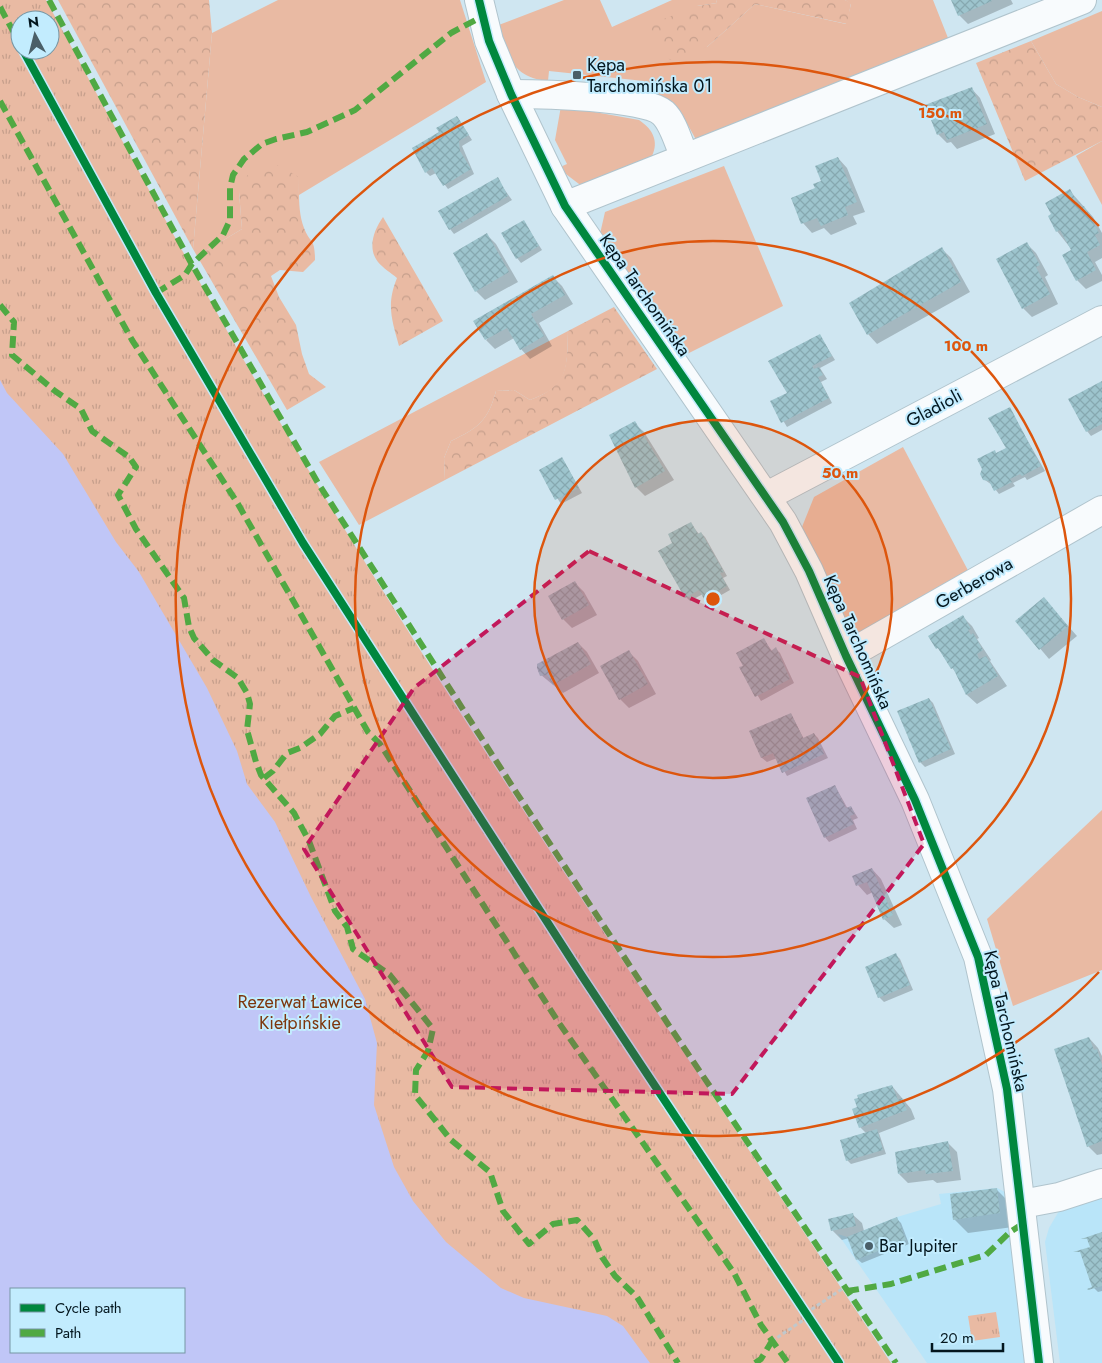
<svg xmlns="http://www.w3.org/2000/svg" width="1102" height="1363" font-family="Jost,sans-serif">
<defs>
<pattern id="forest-crowns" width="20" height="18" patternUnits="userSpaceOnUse" patternTransform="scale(1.25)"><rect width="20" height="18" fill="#e9baa3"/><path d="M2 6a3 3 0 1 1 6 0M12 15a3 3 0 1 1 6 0" fill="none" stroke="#c69f8c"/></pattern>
<pattern id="park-tufts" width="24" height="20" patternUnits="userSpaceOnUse" patternTransform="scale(1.25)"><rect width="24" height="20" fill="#e9baa3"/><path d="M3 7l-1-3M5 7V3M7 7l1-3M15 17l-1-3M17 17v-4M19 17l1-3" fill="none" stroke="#c69f8c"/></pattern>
<pattern id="building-cross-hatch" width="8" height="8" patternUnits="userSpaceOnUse" patternTransform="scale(1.25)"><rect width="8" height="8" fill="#9dc4cd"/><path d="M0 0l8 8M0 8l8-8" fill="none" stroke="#86a8b0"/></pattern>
</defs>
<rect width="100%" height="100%" fill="#cfe6f1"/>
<g fill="#b9e5f9">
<polygon points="997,1188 1007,1193 1009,1229 1027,1363 927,1363 838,1234 847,1237 897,1217 941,1204 939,1194"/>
<polygon points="1102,1198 1102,1363 1060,1363 1045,1242 1049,1228 1059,1211"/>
</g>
<g fill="#e9baa3">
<polygon points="278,0 460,0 486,82 299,195 299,177 239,192 242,229 197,256 193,249 212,33"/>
<path d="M564 0H600L612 27 672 0H716L717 3 697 6 707 47 755 4 846 24 851 4 845 0H933L950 43 698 143C681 114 679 100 644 92V81L549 71 548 81C511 77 508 55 496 26Z"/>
<polygon points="1102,11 1102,107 1078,97 1056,84 1031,41"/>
<path d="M561 106 639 120C654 130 660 143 650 160L590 188 579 184 558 168 567 164 555 140Z"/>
<polygon points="1102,141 1102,205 1076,156"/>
<polygon points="724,166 783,306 685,355 600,234 605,212"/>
<path d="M568 331C567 369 569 386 530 400L514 390 496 391C488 421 478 428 451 441L444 458 445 480 359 525 319 462Z"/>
<polygon points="903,447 972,578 860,640 848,627 802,527 814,497"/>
<polygon points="1102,810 1102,970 1013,1006 987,919"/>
</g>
<g fill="url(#forest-crowns)">
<polygon points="58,0 209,0 212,33 193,249"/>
<polygon points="716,0 845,0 851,3 847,24 755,4 707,47 670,60 648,36 653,23 697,6 717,3"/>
<polygon points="1031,41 1056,84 1078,97 1102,107 1102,141 1025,181 976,63"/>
<path d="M278 165 299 177C299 194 298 212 304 228 310 244 315 237 315 260L303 272 280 270 271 276 279 297 296 325 302 354 309 374 326 387 287 410 197 256 242 229 239 192 245 177 258 169Z"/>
<path d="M383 217 443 321 399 346C392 320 386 305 397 278 391 273 383 268 378 262 367 248 374 230 383 217Z"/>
<path d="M614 307 657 369 445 480 444 458 451 441C478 428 488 421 496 391L514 390 530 400C568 386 567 368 568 331Z"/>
</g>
<g fill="url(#park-tufts)" fill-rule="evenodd">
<path d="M0 0H46C128 151 209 304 297 451 484 762 691 1061 891 1363H0ZM20 20H50V50H20ZM11 1289H184V1352H11Z"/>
<polygon points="996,1312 1000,1337 972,1341 968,1316"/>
</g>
<path fill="#c0c6f7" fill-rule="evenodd" d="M0 380 7 393 63 454 116 542 139 572 207 688 237 751 247 784 275 822 311 897 365 999 377 1043 374 1105 394 1167 413 1201 446 1242 501 1288 524 1298 607 1316 623 1326 650 1363H0ZM11 1289H184V1352H11Z"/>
<g fill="#0003">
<polygon points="953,0 1011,0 1013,4 968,24 959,15"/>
<polygon points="971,88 980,98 995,134 957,149 951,142 947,143 938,134"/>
<polygon points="457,117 472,140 462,146 474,174 448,189 436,173 430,176 426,172 440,133"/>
<polygon points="838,158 847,168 865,212 853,216 857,224 831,235 824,228 812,233 803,223 817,189"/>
<polygon points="497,179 512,200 454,234 450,229"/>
<polygon points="1070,191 1093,217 1102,233 1102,258 1095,262 1102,275 1102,281 1086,289 1077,280 1072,250 1057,231"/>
<polygon points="524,222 542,250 521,263 517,258"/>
<polygon points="487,235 496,244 518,282 485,300 476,291"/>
<polygon points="1027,244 1036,253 1048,275 1045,277 1058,304 1032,317 1023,308"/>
<polygon points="942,249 951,258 970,292 877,344 868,334"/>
<polygon points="553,277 562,286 573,304 539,323 552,346 530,359 521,349 514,338 495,349 486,340"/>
<polygon points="820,336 835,360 820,368 827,379 821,382 832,403 787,427 772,402 788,393"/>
<polygon points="1102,382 1102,430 1091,436 1087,431"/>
<polygon points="1009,408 1045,471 1027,480 1025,477 1013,483 1015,486 999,494 992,485 985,480 994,451 997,454 1008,448"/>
<polygon points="634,423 644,432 674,480 645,496 636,487"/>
<polygon points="562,458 582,493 561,504 540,470"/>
<polygon points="690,523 699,534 701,533 705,537 727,576 723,578 730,590 709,602 703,594 690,601 686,597 674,544"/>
<polygon points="575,583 584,592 597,615 572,628 563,619"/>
<polygon points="1044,599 1077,636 1049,659 1017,621"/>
<polygon points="963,617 972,626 979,638 977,639 991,660 990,661 1007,686 977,704 967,695 956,673 929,636"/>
<polygon points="764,640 772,651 776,649 780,653 794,683 761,701 741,668"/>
<polygon points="578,643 587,652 599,673 563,693 541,675"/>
<polygon points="628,651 638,661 656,694 629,708 620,699"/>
<polygon points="929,699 933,703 955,754 925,767 920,762"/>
<polygon points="791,714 804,739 814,734 818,738 828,758 787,776 777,758 767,762 762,758 751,732"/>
<polygon points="835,786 848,809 851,807 858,818 853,820 857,829 829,842 825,837"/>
<polygon points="872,869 881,879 902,925 894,928 884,919 873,892 867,895 858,885 854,877"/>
<polygon points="896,955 900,959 913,990 884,1002 879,997 866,968"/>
<polygon points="1089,1038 1098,1048 1102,1056 1102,1154 1097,1155 1088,1146"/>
<polygon points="892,1086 911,1109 915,1119 879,1133 886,1154 851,1164 847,1160 867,1134 860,1127"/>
<polygon points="948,1143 957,1152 961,1180 937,1183 933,1180 908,1183 899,1174"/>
<polygon points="996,1189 1010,1203 1013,1227 968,1233 954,1219"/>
<polygon points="852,1214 862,1223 864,1231 896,1218 901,1223 909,1244 862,1263 857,1259 849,1238 842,1240 832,1230"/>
<polygon points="1102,1233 1102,1291 1098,1292 1094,1288 1091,1247"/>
</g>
<g fill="url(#building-cross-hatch)">
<polygon points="951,0 991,0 992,1 958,16"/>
<polygon points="972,87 987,124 947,140 944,132 937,135 925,105"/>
<polygon points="457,116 469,135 459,141 460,151 471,169 443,186 432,168 425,173 412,148 439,132 436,128"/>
<polygon points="838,157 857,202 845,207 848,215 821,226 817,218 801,224 791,198 815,188 813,184 821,181 815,166"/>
<polygon points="498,177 508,196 449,230 438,211"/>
<polygon points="1070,189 1080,208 1084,206 1099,233 1095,235 1100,245 1087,252 1096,270 1076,281 1062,255 1071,250 1060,230 1056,232 1048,216 1051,214 1045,203"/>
<polygon points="524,220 539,246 516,259 501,233"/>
<polygon points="487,233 509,272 475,292 453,253"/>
<polygon points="1027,242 1040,265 1036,267 1050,294 1022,309 996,259"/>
<polygon points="942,247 961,282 867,335 849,303"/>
<polygon points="553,275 565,295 531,314 544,336 520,350 507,328 485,340 473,321"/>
<polygon points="820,334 832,356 812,366 814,369 819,367 823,375 818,377 829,398 781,423 770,401 787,393 768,361"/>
<polygon points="1102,381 1102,424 1086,432 1068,399"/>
<polygon points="1010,407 1041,466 1022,476 1020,474 1010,479 1012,482 994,491 989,481 983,480 980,474 982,469 977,459 995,450 996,453 1006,448 988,418"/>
<polygon points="635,421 665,471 635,488 609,435"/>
<polygon points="562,457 579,488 555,500 539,470"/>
<polygon points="691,522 698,534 701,532 724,572 720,573 727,586 704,599 699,590 685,598 658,551 672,543 668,534"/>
<polygon points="575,581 589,605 562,620 548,596"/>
<polygon points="1044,597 1068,626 1039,650 1015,621"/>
<polygon points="963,615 971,629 968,630 971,635 973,633 983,650 977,654 979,659 986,656 998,676 966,695 953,668 951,669 938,648 936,649 928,636"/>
<polygon points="764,638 771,651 776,647 790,679 755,697 739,667 743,666 736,653"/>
<polygon points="578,642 591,664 553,685 547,675 540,676 537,668 537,664"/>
<polygon points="629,650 648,684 619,700 600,666"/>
<polygon points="929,698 951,749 919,763 897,711"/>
<polygon points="791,713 803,738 814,733 824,754 782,773 773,753 761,758 749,731"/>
<polygon points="835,785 846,808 851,806 855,814 850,816 854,824 824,838 806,798"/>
<polygon points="872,868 893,915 883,920 867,882 856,886 852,876"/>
<polygon points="896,953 910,985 878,998 865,967"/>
<polygon points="1089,1037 1094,1050 1097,1049 1102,1065 1102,1141 1087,1147 1054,1049"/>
<polygon points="892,1085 898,1100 902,1098 907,1110 859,1128 852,1109 857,1107 854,1099 858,1098 857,1095"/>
<polygon points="877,1129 883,1150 846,1161 840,1140"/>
<polygon points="948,1141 953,1171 926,1174 925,1170 898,1174 895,1152"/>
<polygon points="997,1188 1000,1213 953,1220 950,1194"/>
<polygon points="853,1213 856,1226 831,1231 828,1219"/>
<polygon points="897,1217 906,1240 856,1260 847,1237"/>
<polygon points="1102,1232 1102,1286 1088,1290 1087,1289 1092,1287 1080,1252 1073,1252 1090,1247 1087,1239 1081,1239"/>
</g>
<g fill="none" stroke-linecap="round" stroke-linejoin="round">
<defs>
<g id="minor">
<polyline points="479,0 489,41 511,94 565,206 783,522 809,571 846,656 915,800 978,957 1007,1089 1039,1363"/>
<path d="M511 94C539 94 645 96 663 113 674 123 679 145 685 158"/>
<polyline points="565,206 1082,0"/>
<polyline points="767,496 1102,320"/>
<polyline points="846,656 1102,510"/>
<polyline points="1022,1204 1059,1197 1102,1183"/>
</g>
</defs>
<use href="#minor" stroke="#b0c4cd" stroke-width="30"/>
<g stroke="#c0c8cc" stroke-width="3" stroke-dasharray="4 2.5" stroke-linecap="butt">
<polyline points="806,1313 845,1287"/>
<polyline points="772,1341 808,1317"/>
</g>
<use href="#minor" stroke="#f8fbfd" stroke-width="28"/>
<g stroke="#50a943" stroke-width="6" stroke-dasharray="12 6" stroke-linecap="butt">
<polyline points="49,0 190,261 318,483 516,792 670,1027 896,1363"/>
<polyline points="0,7 20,44"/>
<polyline points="0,101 132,340 238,504 368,732 380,744 559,1023 734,1273 761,1325 788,1363"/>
<polyline points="156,293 185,275 192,264 223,235 230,220 230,188 233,175 244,159 262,144 276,139 307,132 355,110 451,33 483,16"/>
<polyline points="0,305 14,322 12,355 55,391 81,409 92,431 129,457 136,467 118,495 136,529 184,598 189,627 194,638 213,660 238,678 247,693 250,704 247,730 256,762 261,775 294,813 309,841 335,911 347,927 353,949 390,975 433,1029 428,1051 416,1070 415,1095 451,1140 490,1172 503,1211 529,1244 553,1224 577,1220 594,1239 602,1257 615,1276 637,1297 678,1363"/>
<polyline points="264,778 273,771 287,753 300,748 320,734 335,716 354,708"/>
<polyline points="847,1291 891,1284 986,1255 1010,1232 1024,1223"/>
<polyline points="755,1363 761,1359 772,1341"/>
</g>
<defs>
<g id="cycleway">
<polyline points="479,0 489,41 511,94 565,206 783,522 809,571 846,656 915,800 978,957 1007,1089 1039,1363"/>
<polyline points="23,50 156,293 303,543 582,976 839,1363"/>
</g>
</defs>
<use href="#cycleway" stroke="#c2ecfe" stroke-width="11"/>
<use href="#cycleway" stroke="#00873e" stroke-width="8"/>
</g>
<path fill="#c2185b" fill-opacity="0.2" stroke="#c2185b" stroke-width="4" stroke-dasharray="10 6" stroke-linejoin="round" d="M589 551 860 677 924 844 732 1094 452 1087 304 849 414 688Z"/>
<circle cx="713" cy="599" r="179" fill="#dd560d" fill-opacity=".12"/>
<g fill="none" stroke="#dd560d" stroke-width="2.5">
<circle cx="713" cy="599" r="179"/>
<circle cx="713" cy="599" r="358"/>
<path d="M1099 972A537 537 0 1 1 1099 226"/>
</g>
<g fill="#4a5f68" stroke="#c2ecfe" stroke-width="2">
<rect x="572" y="70" width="10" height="10" rx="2.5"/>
<circle cx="869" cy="1246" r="5"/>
</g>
<g text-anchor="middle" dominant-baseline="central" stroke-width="4" stroke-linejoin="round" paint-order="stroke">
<g font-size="18" fill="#03161e" stroke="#c2ecfe" text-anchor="start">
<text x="587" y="65">Kępa<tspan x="587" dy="21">Tarchomińska 01</tspan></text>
<text x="879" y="1246">Bar Jupiter</text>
</g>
<g font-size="18" fill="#03161e" stroke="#c2ecfe">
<text transform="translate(645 295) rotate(55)">Kępa Tarchomińska</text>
<text transform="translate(934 408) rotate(-28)">Gladioli</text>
<text transform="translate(974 583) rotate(-30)">Gerberowa</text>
<text transform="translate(858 642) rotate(66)">Kępa Tarchomińska</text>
<text transform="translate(1006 1021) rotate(77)">Kępa Tarchomińska</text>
</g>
<g font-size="18" fill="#7d360d" stroke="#c2ecfe">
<text x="300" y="1002">Rezerwat Ławice<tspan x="300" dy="21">Kiełpińskie</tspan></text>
</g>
</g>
<circle cx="713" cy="599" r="8" fill="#dd560d" stroke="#c2ecfe" stroke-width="2.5"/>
<g font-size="15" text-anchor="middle" font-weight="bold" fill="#dd560d" stroke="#c2ecfe" stroke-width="4" stroke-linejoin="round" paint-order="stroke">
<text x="940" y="118">150 m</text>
<text x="966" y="351">100 m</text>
<text x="840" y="478">50 m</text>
</g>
<rect x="10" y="1288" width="175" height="65" fill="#c2ecfe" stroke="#7696a4"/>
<rect x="20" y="1304" width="25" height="8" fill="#00873e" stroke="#7696a4"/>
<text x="55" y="1313" font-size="15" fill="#03161e">Cycle path</text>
<rect x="20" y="1329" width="25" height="8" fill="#50a943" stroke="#7696a4"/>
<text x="55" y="1338" font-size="15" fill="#03161e">Path</text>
<g transform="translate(35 35) rotate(353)"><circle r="24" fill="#c2ecfe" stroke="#7696a4"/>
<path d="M0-4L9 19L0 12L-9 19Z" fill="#4a5f68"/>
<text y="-8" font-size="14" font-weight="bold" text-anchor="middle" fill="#03161e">N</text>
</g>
<path d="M932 1343v8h71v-8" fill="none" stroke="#03161e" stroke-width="2.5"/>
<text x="940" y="1343" font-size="15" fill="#03161e" stroke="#c2ecfe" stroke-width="4" paint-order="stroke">20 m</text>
</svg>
